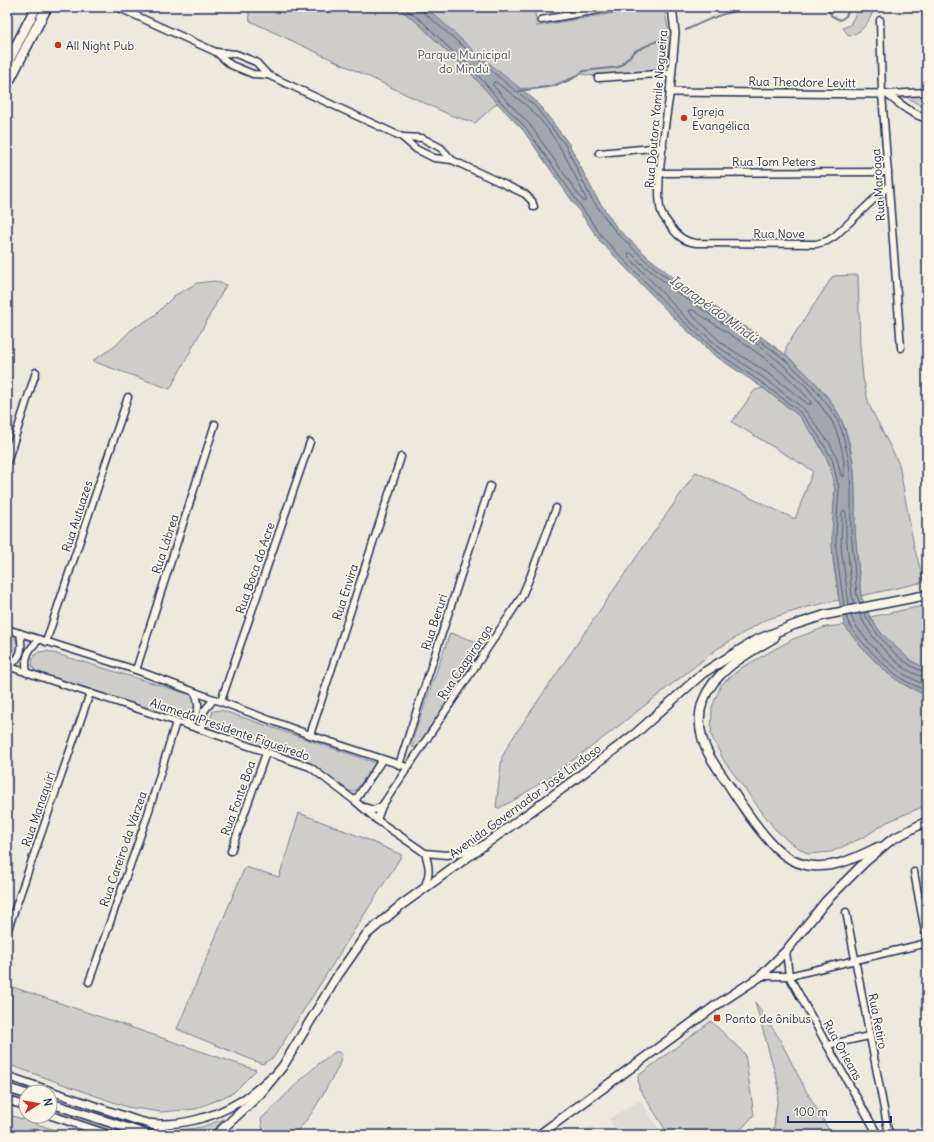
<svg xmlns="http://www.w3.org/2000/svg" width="934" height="1142" font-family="Delius,sans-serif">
<rect width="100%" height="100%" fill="#eee9dd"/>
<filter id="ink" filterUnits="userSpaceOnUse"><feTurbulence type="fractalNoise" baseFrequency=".025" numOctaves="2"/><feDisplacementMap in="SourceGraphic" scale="8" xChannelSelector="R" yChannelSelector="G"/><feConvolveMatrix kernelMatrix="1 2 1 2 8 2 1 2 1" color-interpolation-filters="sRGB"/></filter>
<g filter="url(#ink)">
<g fill="#dedbd4">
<polygon points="640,1100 663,1135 619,1135 609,1119"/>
<polygon points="593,1126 598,1135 577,1135 576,1131"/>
</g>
<g fill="#cfcdca" stroke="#757e94">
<polygon points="248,7 534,7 537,26 651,7 664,7 668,28 668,71 594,76 581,74 556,84 545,87 516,89 497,103 475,123 450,115 250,21"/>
<path d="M859 7H875C869 21 865 31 849 36L843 28 850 25Z"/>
<polygon points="927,93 927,109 901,94"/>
<path d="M858 275 860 346 863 378 869 405 899 464 914 547 924 582 861 596C859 574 857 553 855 531 854 518 856 505 855 492 855 467 851 439 840 417 828 392 806 373 786 355V347L833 276Z"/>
<polygon points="215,281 226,285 170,389 92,361 114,347 131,330 154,316 174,296 197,283"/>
<polygon points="763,388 798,415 815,437 828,461 835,489 832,534 833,561 839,600 808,607 765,620 717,649 598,742 551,776 516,799 499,808 496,807 502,757 510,742 626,572 696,472 795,519 813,471 732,422 755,390"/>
<path d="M927 605V669C921 666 915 664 910 660 893 650 881 633 870 617Z"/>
<path d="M844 625C860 645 879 670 902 683 910 688 919 692 927 696V805L887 822 864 837 831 852 808 854 788 841 774 828 724 761 711 735 712 707 721 685 741 668 793 639 826 627Z"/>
<polygon points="450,633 484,644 418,748 412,747 412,741"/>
<path d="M7 634 15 637C19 647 22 661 7 663Z"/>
<path d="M47 651 192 695 197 706C194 715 192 718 182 721L37 673 32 666 33 657 39 652Z"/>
<polygon points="221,710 376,763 356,790 351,792 316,768 207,729 213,711"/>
<polygon points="299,813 361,837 402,855 274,1057 262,1064 177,1029 245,867 279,877"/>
<polygon points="7,985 256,1070 233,1093 196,1109 161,1112 127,1107 7,1064"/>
<polygon points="755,1002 779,1038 806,1091 832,1135 773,1135 779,1087"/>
<polygon points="711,1021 745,1054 754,1115 736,1135 669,1135 639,1088 638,1076"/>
<path d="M335 1052H339L342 1054C340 1065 335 1074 329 1083 319 1102 309 1120 293 1135H266L263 1132 261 1119C285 1097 307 1070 335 1052Z"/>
<polygon points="7,1085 26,1092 26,1106 7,1099"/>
<polygon points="50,1100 126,1126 151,1131 176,1131 202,1127 224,1119 208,1135 111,1135 50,1114"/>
<polygon points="7,1114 69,1135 7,1135"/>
</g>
<polygon fill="#a2a7af" stroke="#6c778f" points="397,7 424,7 436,16 475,52 537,102 569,144 595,195 617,228 648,257 683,285 734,320 756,333 786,355 814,381 833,405 840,417 845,430 853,462 855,490 855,531 861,596 870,617 880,632 910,660 927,669 927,696 901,683 890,675 861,647 844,625 839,600 832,548 832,534 835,489 828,461 815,437 798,415 763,388 714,355 678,322 600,241 523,130 497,103 467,69 447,52 420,25"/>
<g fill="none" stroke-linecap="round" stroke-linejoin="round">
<g stroke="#515f7e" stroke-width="1">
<polyline points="403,7 423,22 450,49 470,66 500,101 526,128 603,238 681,319 717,352 765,385 800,412 818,435 832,459 839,488 836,534 836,548 844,606"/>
<polyline points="422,7 423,12 507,84 534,105 566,146 591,198 615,231 645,260 681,289 732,324 754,336 783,358 811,384 830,408 837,419 842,431 849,462 851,490 851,531 857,596 860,603"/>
<path d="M494 82H496C507 91 520 99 530 109 555 132 572 168 586 199V201H583L530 125 504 98 493 85Z"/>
<polygon points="631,253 642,264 678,293 730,328 752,340 780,362 807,387 832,421 837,433 842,450 844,463 844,477 841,476 837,458 830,444 804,409 768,381 720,348 684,316 628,256 628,254"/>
<path d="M690 310H693C734 338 779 362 811 402V404H808L772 376 723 344 690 313Z"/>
<polyline points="849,605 841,547 842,512 844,510 846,512 846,532 852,596 855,604"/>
<path d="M864 612C873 633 904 669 927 672"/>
<path d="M859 613C868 635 902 676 927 677"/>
<path d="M851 615C854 631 890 665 905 675 912 679 920 682 927 686"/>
<path d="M846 616C850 634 886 668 902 679 910 684 919 687 927 692"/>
</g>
<g stroke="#6c778f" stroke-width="2">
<polyline points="826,7 832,16 840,20 846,16 850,7"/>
<path d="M686 30C711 18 729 10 757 7"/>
<polyline points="519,91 555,86 572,79 584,71 619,67 635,51 664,38"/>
</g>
<defs>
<g id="minor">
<polyline points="117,7 216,52 231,65 253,74 268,75"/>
<polyline points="541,20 616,7"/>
<polyline points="880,20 882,94 901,348"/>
<polyline points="216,52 236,54 256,62 268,75 402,137 416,149 434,158 452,160 525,194 532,201 534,207"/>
<polyline points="598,78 672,73"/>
<path d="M670 92C667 114 652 200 663 216 673 229 678 241 696 243L816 244 827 241 835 236 888 186"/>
<polyline points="887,94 927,92"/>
<polyline points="402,137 422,138 441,148 452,160"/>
<polyline points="599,153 663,147"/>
<polyline points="660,173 888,172"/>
<polyline points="7,462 36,372"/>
<polyline points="7,629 136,670 310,735 407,767"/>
<polyline points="46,642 128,397"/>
<polyline points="7,666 202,730 310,767 355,801 377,820 425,853 447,855 458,853 479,847"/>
<path d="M8 667C22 657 23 649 20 633"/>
<polyline points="136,670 215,424"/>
<path d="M27 673C24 658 28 649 39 640"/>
<polyline points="221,701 310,442"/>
<path d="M185 724C199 716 201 707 195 693"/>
<polyline points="202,730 204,711 214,699"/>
<polyline points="310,735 401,457"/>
<polyline points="399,765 490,486"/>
<polyline points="355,801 382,760"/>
<polyline points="364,807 374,810 382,806"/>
<polyline points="377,820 382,806 521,598 530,577 556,508"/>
<polyline points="231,851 266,753"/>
<polyline points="914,872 927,943"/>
<path d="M424 888C430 874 430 868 425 853"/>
<polyline points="846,912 889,1135"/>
<polyline points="7,932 90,693"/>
<polyline points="786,951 789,976 827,1045 878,1135"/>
<polyline points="761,976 789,976 927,943"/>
<polyline points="89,982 147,817 176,722"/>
<polyline points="827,1045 869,1036"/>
</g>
<g id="tertiary">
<path d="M672 7 675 33 670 92 887 94C899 103 912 115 927 118"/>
<path d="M7 1076 130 1118C135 1120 142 1122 147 1123 178 1127 213 1118 239 1102 251 1095 261 1086 271 1077"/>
<polyline points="7,1100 26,1106"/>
<polyline points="50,1115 110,1135"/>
<polyline points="152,1125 169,1133 171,1135"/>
</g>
<g id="secondary">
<path d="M774 638C747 654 715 670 703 701 699 712 699 726 702 737 706 754 718 769 728 784 742 806 757 829 775 847 783 855 795 863 806 865 833 870 855 858 878 847"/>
<polyline points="7,1088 26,1094"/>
<polyline points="50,1103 149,1135"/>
<polyline points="216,1135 260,1094 283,1066 338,975 366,935 400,906 570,783 635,734 703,673 756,640 794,625 825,615 927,595"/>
<polyline points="539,1135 718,1004 761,976 786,951 826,901 865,862 891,840 927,821"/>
</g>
<g id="primary">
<polyline points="7,64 36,7"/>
<polyline points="7,85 47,7"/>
</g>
</defs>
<use href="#minor" stroke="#1b2f5e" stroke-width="9"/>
<use href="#tertiary" stroke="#1b2f5e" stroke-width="10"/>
<use href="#secondary" stroke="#1b2f5e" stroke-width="11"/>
<use href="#primary" stroke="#1b2f5e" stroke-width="12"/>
<use href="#minor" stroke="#fcf5e5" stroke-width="6"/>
<use href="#tertiary" stroke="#fcf5e5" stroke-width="7"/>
<use href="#secondary" stroke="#fcf5e5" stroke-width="8"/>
<use href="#primary" stroke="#fcf5e5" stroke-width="9"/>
</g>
</g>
<g fill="#c8321e" stroke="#fcf5e5" stroke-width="1.5">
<circle cx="58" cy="45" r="4"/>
<circle cx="684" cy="118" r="4"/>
<rect x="713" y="1014" width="8" height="8" rx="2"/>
</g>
<g text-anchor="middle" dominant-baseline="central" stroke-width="3.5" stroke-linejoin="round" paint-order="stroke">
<g font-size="12" fill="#1b2f5e" stroke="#fcf5e5" text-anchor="start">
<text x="66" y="45">All Night Pub</text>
<text x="692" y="111">Igreja<tspan x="692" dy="14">Evangélica</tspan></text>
<text x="725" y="1018">Ponto de ônibus</text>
</g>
<g font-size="12" fill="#485679" stroke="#fcf5e5">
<text x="464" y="54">Parque Municipal<tspan x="464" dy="14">do Mindú</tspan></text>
</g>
<g font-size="12" fill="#1b2f5e" stroke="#fcf5e5">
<text transform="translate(802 82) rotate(1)">Rua Theodore Levitt</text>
<text transform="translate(656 109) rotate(-85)">Rua Doutora Yamile Nogueira</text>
<text x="774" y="161">Rua Tom Peters</text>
<text transform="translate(878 185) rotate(-94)">Rua Maroaga</text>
<text x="779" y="233">Rua Nove</text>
<text transform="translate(77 516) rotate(-72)">Rua Autuazes</text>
<text transform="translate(165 544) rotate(-72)">Rua Lábrea</text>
<text transform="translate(255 568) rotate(-71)">Rua Boca do Acre</text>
<text transform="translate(345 592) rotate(-72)">Rua Envira</text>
<text transform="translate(434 622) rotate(-72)">Rua Beruri</text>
<text transform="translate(465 662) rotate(-56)">Rua Caapiranga</text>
<text transform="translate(230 729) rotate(19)">Alameda Presidente Figueiredo</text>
<text transform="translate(238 798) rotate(-70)">Rua Fonte Boa</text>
<text transform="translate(525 801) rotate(-36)">Avenida Governador José Lindoso</text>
<text transform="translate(38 809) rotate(-71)">Rua Manaquiri</text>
<text transform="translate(123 849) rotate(-71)">Rua Careiro da Várzea</text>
<text transform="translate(878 1021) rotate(79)">Rua Retiro</text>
<text transform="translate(843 1050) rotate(61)">Rua Orleans</text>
</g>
<g font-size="13" font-style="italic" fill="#445376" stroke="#fcf5e5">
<text transform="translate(714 309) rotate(36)">Igarapé do Mindú</text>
</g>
</g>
<rect width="934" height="1142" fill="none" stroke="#fcf5e5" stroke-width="24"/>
<rect x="12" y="12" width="910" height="1118" fill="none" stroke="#1b2f5e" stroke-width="1.5" filter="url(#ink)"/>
<g transform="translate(38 1104) rotate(79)"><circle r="19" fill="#fcf5e5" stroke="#a2a6af"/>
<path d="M0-3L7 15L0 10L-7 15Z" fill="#c8321e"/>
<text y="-6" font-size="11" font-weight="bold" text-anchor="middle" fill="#1b2f5e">N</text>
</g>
<path d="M788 1116v6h103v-6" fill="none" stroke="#1b2f5e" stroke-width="2"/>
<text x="794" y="1116" font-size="12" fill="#1b2f5e" stroke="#fcf5e5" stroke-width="3" paint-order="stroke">100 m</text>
</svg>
